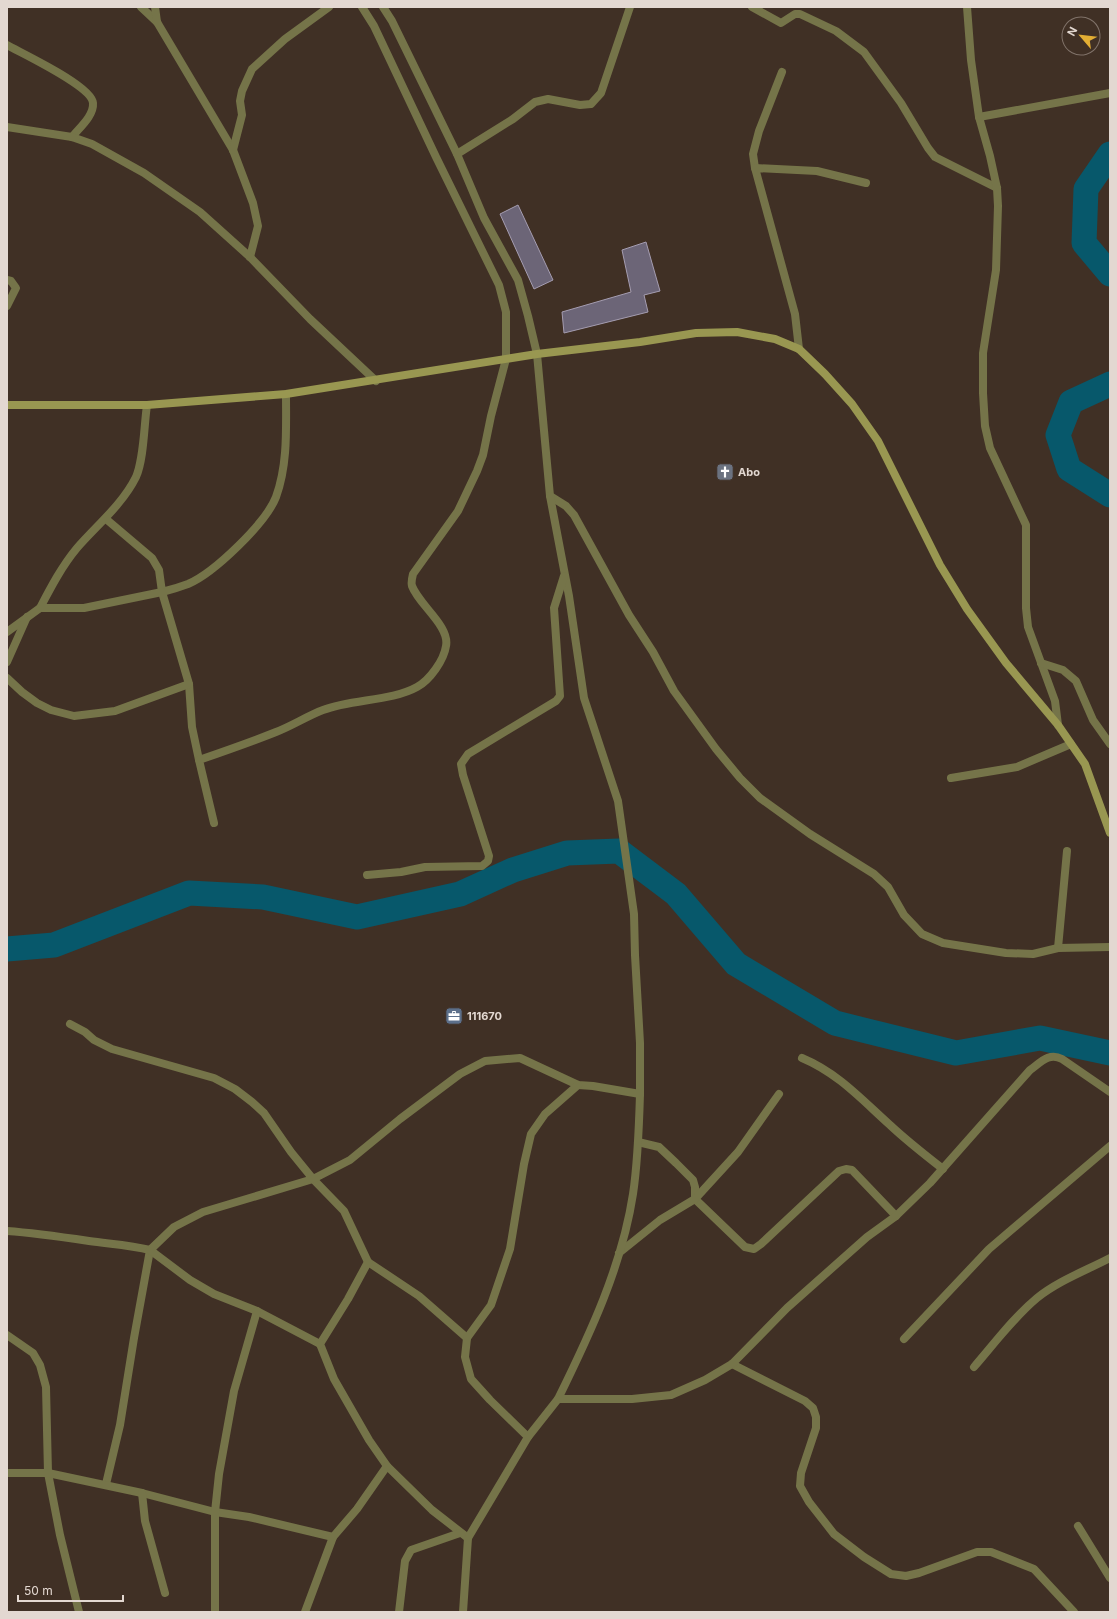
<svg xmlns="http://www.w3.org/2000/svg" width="1117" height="1619" font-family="Inter,sans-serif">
<rect width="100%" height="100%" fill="#403025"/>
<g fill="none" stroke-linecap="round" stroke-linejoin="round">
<g stroke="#07586b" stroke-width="25">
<polyline points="1110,154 1086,189 1084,243 1110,274"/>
<polyline points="1110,384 1071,402 1058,435 1069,469 1110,495"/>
<polyline points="7,949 54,945 189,893 263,897 357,917 460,894 513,870 567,853 619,851 676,894 736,964 835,1023 956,1053 1040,1038 1110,1053"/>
</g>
</g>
<g fill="#6c6577" stroke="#a59db1">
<polygon points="518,205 553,280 534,289 500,214"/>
<polygon points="646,242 660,291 644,295 648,312 564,333 562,312 631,292 622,250"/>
</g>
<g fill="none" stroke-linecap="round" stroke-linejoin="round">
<g stroke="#757449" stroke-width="8">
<polyline points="141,7 157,22"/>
<polyline points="155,7 157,22 233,150 253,203 258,226 250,257"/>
<polyline points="752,7 781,23 795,14 800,14 836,31 864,52 901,103 928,148 935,157 997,188"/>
<polyline points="967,7 971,60 979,117 990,156 997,188 998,206 996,270 983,353 983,393 985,426 990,448 1026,525 1026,608 1028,627 1055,701 1058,725"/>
<path d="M7 45C23 54 92 86 93 103 94 116 79 128 72 137"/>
<polyline points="979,117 1110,93"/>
<polyline points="7,127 72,137 92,144 144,173 200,212 250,257 310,319 376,381"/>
<polyline points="233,150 242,115 240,101 242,91 252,69 285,39 329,7"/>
<polyline points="457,154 513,119 535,102 548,99 580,105 591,104 601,93 630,7"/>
<polyline points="755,168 753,154 759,131 782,72"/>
<polyline points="7,280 11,281 16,288 7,306"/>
<polyline points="799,349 795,314 755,168 817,171 866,183"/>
<polyline points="537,354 550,496 566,506 574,515 629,615 653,652 674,691 716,749 740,778 760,798 810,834 874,874 888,887 904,915 922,934 943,943 1006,953 1033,954 1058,948 1110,947"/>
<polyline points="550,496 569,596 584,698 618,801 634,914 635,955 640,1043 640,1094"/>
<path d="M106 519 152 558 159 570 162 592C170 590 180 587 188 584 214 573 266 523 276 497 288 464 286 428 286 394"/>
<path d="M40 608C51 587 62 566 77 548 97 525 122 505 136 477 144 459 144 425 147 405"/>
<polyline points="7,632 40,608 84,608 162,592 189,684 192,727 199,760"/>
<polyline points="7,662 27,617"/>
<polyline points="1041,663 1063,670 1076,681 1093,720 1110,744"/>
<polyline points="7,678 22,692 37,703 51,710 74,716 115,711 189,684"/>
<polyline points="951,778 1017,767 1071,744"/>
<path d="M214 823 199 760C225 751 251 742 276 732 292 726 307 716 323 710 352 699 392 701 417 687 430 680 444 660 446 646 450 626 419 605 412 586 411 583 412 578 413 574L458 511 477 471 483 455 491 416 506 359"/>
<polyline points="367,875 401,872 425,867 482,866 488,861 489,856 463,775 461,764 468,754 556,701 560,696 554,608 564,576"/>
<polyline points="1058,948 1067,851"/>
<polyline points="70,1024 85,1032 94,1040 112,1049 214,1078 235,1089 252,1102 264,1113 291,1152 313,1179 344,1211 368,1262 419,1296 467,1338"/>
<path d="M802 1058C838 1073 862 1100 890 1125 907 1141 925 1155 943 1169"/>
<polyline points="638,1142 659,1147 676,1163 693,1180 695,1187 695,1199 745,1247 754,1249 761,1244 839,1171 846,1169 852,1170 896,1216"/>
<path d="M7 1231C35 1233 62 1237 89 1241 110 1244 130 1245 150 1250L134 1338 120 1425 106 1484"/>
<polyline points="619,1253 660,1220 695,1199 738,1152 779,1094"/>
<polyline points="368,1262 348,1299 320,1344 334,1379 369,1440 387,1466 432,1510 468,1538"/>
<polyline points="7,1335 33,1353 40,1365 46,1387 48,1473 60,1535 79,1612"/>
<polyline points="904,1339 989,1249 1110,1146"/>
<path d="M320 1344 257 1311 214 1294 190 1280 150 1250 174 1227 203 1212 313 1179 350 1160 400 1119 460 1074 485 1061 520 1058 578 1085 593 1086 640 1094C639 1128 638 1161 633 1194 622 1266 590 1334 558 1399"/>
<polyline points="732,1364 805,1401 813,1408 816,1417 816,1428 801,1473 800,1486 809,1502 834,1534 864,1557 891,1574 906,1576 919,1573 977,1552 991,1552 1034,1569 1074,1612"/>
<path d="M974 1367C994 1344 1013 1318 1037 1298 1058 1281 1085 1271 1110 1258"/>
<polyline points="528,1437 490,1400 471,1379 465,1357 467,1338 491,1305 510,1249 524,1164 531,1134 545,1114 578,1085"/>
<polyline points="7,1473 48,1473 142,1493 215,1512 249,1517 333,1537"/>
<polyline points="142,1493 145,1521 165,1593"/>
<polyline points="1078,1526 1110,1578"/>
<polyline points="215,1612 215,1512 219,1474 234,1391 257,1311"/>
<polyline points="305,1612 333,1537 357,1509 387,1466"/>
<polyline points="399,1612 405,1561 411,1550 460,1533"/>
<path d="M463 1612 468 1538 528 1437 558 1399H632L671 1395 705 1380 732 1364 787 1308 867 1237 896 1216 930 1183 1030 1070C1041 1062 1049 1052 1062 1059L1110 1092"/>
</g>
<g stroke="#757449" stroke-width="8">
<polyline points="362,7 374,26 436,157 499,285 506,312 506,359"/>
<polyline points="383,7 392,21 457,154 484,218 518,280 528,316 537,354"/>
</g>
<polyline stroke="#999751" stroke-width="8" points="7,405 147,405 286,394 537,354 640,342 696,333 737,332 775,339 799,349 825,374 852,404 878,441 940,565 967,609 1006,663 1058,725 1085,764 1110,833"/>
</g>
<defs>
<symbol id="church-square" viewBox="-11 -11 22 22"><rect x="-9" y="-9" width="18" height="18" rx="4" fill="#6b7280" stroke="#403025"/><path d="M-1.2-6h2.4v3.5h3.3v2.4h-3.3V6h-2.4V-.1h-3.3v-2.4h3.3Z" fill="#fff"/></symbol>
<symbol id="office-square" viewBox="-11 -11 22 22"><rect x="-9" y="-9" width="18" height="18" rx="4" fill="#5c6f8a" stroke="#403025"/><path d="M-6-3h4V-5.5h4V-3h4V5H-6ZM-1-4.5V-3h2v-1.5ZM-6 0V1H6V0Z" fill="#fff"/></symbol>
</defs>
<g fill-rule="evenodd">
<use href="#church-square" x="715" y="462" width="20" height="20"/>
<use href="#office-square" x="444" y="1006" width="20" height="20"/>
</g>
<g text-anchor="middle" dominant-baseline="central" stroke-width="3" stroke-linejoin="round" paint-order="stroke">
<g font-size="11" font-weight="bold" fill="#e3d8d1" stroke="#403025" text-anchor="start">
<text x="738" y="472">Abo</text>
<text x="467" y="1016">111670</text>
</g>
</g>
<rect width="1117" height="1619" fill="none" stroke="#e3d8d1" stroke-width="16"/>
<g transform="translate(1081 36) rotate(298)"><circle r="19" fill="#403025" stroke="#81736a"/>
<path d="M0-3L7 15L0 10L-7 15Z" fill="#e3ae34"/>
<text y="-6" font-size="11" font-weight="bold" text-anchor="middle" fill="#e3d8d1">N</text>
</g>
<path d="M18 1595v6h105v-6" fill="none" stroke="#e3d8d1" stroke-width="2"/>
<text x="24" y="1595" font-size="12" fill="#e3d8d1" stroke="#403025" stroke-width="3" paint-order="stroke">50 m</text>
</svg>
